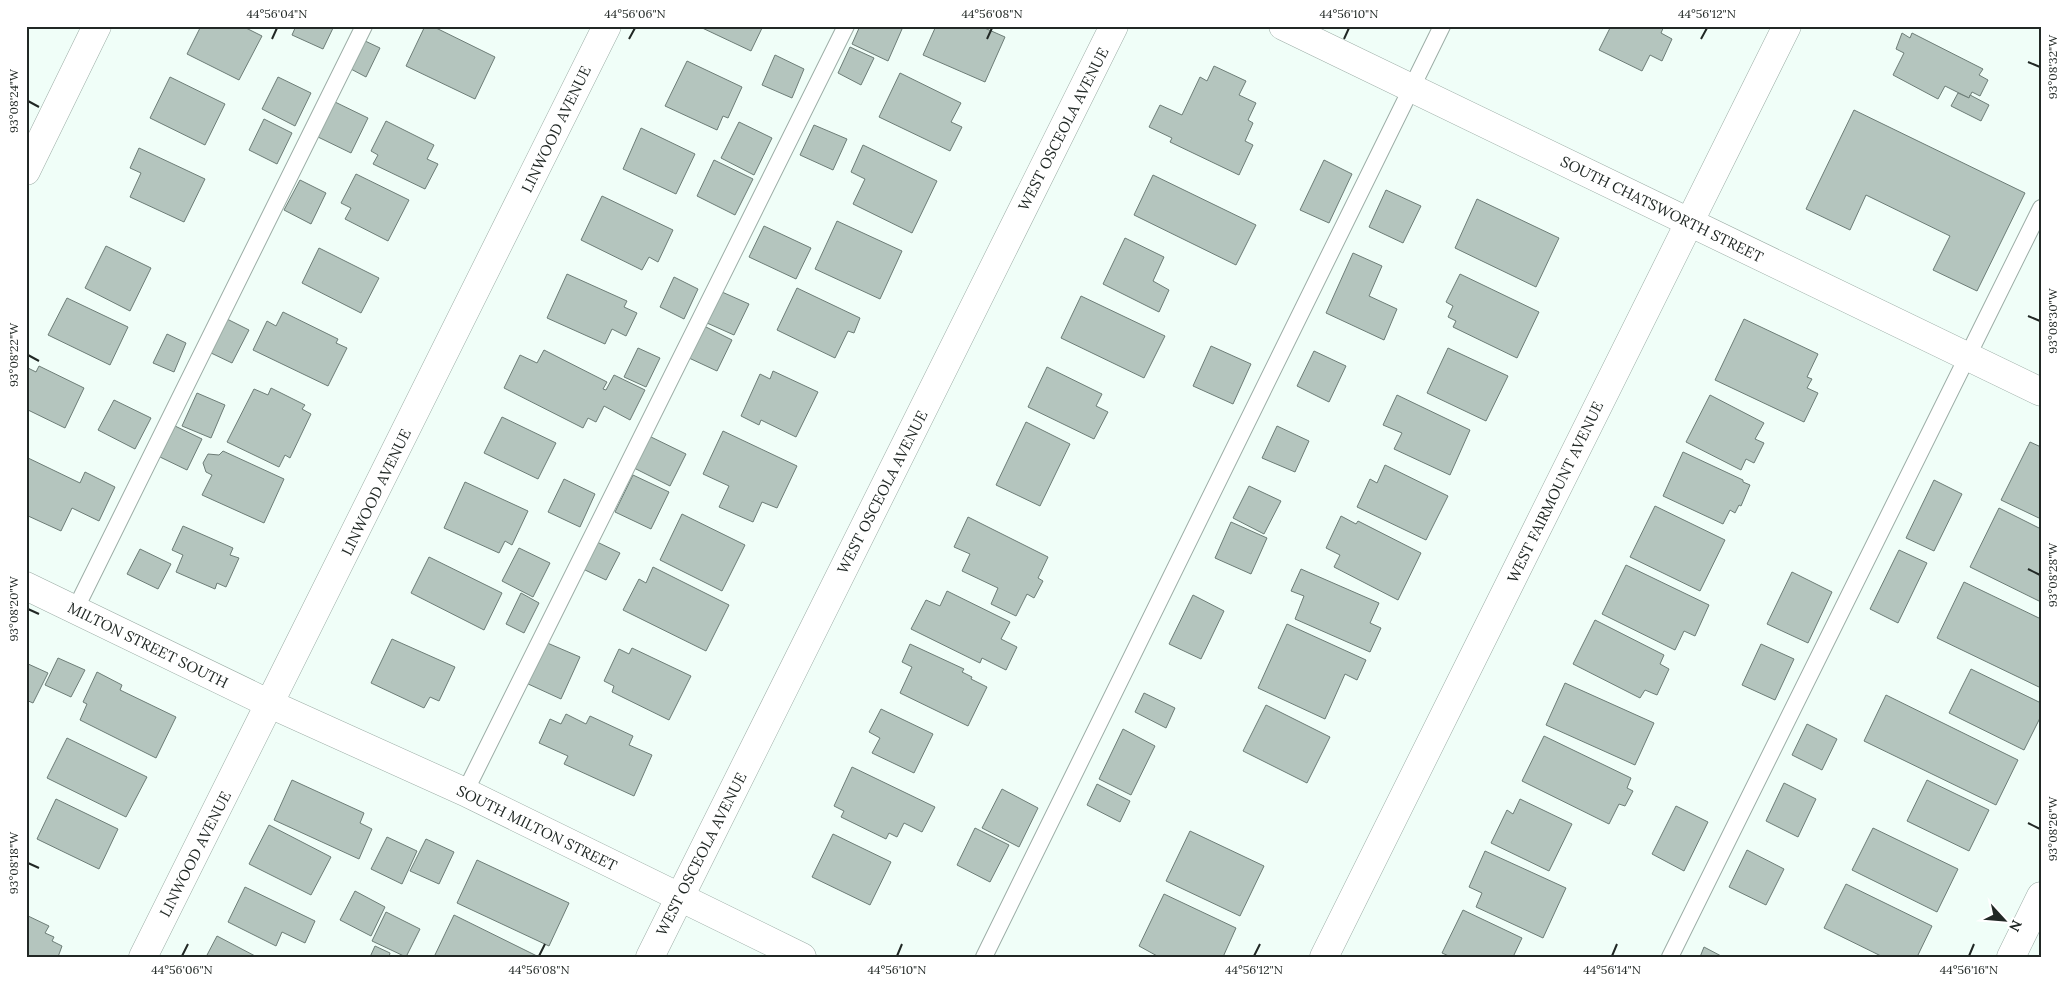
<svg xmlns="http://www.w3.org/2000/svg" width="2067" height="983" font-family="Lora,serif">
<rect width="100%" height="100%" fill="#f0fef8"/>
<g fill="#b4c5be" stroke="#6d7d77">
<polygon points="201,26 242,26 262,36 239,80 187,54"/>
<polygon points="296,26 334,26 323,49 292,35"/>
<polygon points="425,26 432,26 495,57 475,99 406,66"/>
<polygon points="698,26 763,26 751,51"/>
<polygon points="860,26 897,26 902,29 888,61 852,44"/>
<polygon points="936,26 980,26 1005,37 985,82 923,55"/>
<polygon points="1611,26 1664,26 1661,33 1672,39 1662,61 1650,55 1642,71 1599,50"/>
<polygon points="1902,33 1910,38 1912,33 1983,69 1979,75 1988,80 1980,96 1972,92 1969,98 1945,86 1938,99 1893,75 1904,53 1896,49"/>
<polygon points="363,40 380,48 366,77 349,68"/>
<polygon points="850,47 874,58 861,85 838,73"/>
<polygon points="775,55 804,69 792,98 762,85"/>
<polygon points="687,61 742,87 728,118 723,116 717,130 665,106"/>
<polygon points="1214,66 1246,81 1239,95 1256,103 1248,120 1253,123 1245,141 1253,145 1239,175 1170,142 1172,138 1149,127 1160,105 1182,115 1200,77 1207,81"/>
<polygon points="900,73 961,103 951,122 962,127 950,151 879,117"/>
<polygon points="170,77 225,104 205,145 150,118"/>
<polygon points="278,77 311,93 295,126 262,109"/>
<polygon points="1958,93 1969,98 1970,95 1989,105 1981,121 1951,106"/>
<polygon points="335,102 368,118 351,153 318,137"/>
<polygon points="1854,110 2025,193 1977,291 1933,270 1950,236 1866,195 1850,230 1806,209"/>
<polygon points="264,119 292,133 277,164 249,150"/>
<polygon points="386,121 434,145 427,159 438,164 425,189 373,164 378,155 371,151"/>
<polygon points="739,122 772,138 754,175 721,158"/>
<polygon points="814,125 847,139 833,170 800,155"/>
<polygon points="641,128 695,154 676,194 623,169"/>
<polygon points="863,145 937,181 912,233 853,204 865,179 851,172"/>
<polygon points="139,148 205,179 184,222 130,197 141,173 130,168"/>
<polygon points="714,160 753,179 735,215 697,196"/>
<polygon points="1324,160 1352,174 1329,223 1300,210"/>
<polygon points="356,174 409,200 388,241 345,219 351,208 341,203"/>
<polygon points="1153,175 1256,225 1236,265 1134,215"/>
<polygon points="300,180 326,193 311,224 284,210"/>
<polygon points="1386,190 1421,206 1403,243 1369,227"/>
<polygon points="602,196 673,230 658,262 649,257 642,270 581,240"/>
<polygon points="1477,199 1559,238 1536,287 1455,248"/>
<polygon points="837,221 902,251 880,299 815,269"/>
<polygon points="764,226 811,248 796,279 749,257"/>
<polygon points="1125,238 1164,257 1153,281 1169,290 1159,312 1103,284"/>
<polygon points="106,246 151,268 130,311 85,288"/>
<polygon points="319,248 379,278 361,313 302,283"/>
<polygon points="1353,253 1382,266 1369,296 1397,309 1384,340 1326,313"/>
<polygon points="567,274 627,301 624,307 637,313 626,336 612,329 605,344 547,318"/>
<polygon points="1460,274 1539,312 1517,358 1453,327 1456,321 1448,317 1453,306 1446,302"/>
<polygon points="674,277 698,289 684,319 660,307"/>
<polygon points="797,288 860,318 854,333 848,331 835,358 777,330"/>
<polygon points="722,292 749,304 734,335 707,323"/>
<polygon points="1081,296 1165,336 1144,378 1061,338"/>
<polygon points="67,298 128,327 110,365 48,335"/>
<polygon points="283,312 338,339 336,343 347,348 328,386 253,350 267,321 276,326"/>
<polygon points="225,318 249,330 232,363 209,352"/>
<polygon points="1744,319 1818,354 1807,377 1812,379 1807,388 1818,393 1804,422 1715,380"/>
<polygon points="704,326 732,340 717,371 689,358"/>
<polygon points="167,334 186,343 174,372 153,363"/>
<polygon points="1211,346 1251,364 1233,404 1193,386"/>
<polygon points="638,348 660,358 646,387 624,377"/>
<polygon points="1448,348 1508,376 1486,421 1427,393"/>
<polygon points="544,350 607,382 603,389 606,390 614,375 645,390 630,420 604,406 596,422 588,418 583,428 504,388 520,355 537,363"/>
<polygon points="1314,351 1346,366 1329,402 1297,386"/>
<polygon points="39,366 84,388 65,428 26,409 26,370 28,368 36,372"/>
<polygon points="1047,367 1102,394 1096,406 1108,412 1094,439 1028,407"/>
<polygon points="773,371 818,392 796,437 761,420 759,425 741,416 760,374 770,379"/>
<polygon points="271,388 305,405 302,409 311,414 290,458 285,455 279,467 227,442 254,389 268,395"/>
<polygon points="197,393 225,405 211,438 182,426"/>
<polygon points="1397,395 1470,430 1450,475 1394,449 1402,433 1383,425"/>
<polygon points="1710,395 1764,423 1755,439 1764,443 1754,463 1746,459 1741,470 1686,442"/>
<polygon points="114,400 151,418 135,449 98,430"/>
<polygon points="502,417 556,443 538,479 484,453"/>
<polygon points="1026,422 1070,444 1040,506 996,485"/>
<polygon points="175,426 202,439 187,470 160,457"/>
<polygon points="1277,426 1309,441 1295,472 1262,458"/>
<polygon points="723,431 797,466 777,508 762,502 753,522 719,507 729,486 703,474"/>
<polygon points="649,436 686,454 670,486 634,468"/>
<polygon points="2030,442 2041,447 2041,519 2001,500"/>
<polygon points="223,451 284,479 264,523 202,495 212,475 206,472 203,463 208,454 219,455"/>
<polygon points="1683,452 1743,480 1743,482 1750,485 1741,506 1739,505 1735,513 1730,510 1723,524 1663,496"/>
<polygon points="26,457 80,483 85,472 115,487 99,521 72,508 61,531 26,515"/>
<polygon points="1385,465 1448,496 1426,540 1357,507 1370,479 1377,483"/>
<polygon points="633,475 669,492 651,529 615,512"/>
<polygon points="564,479 595,494 580,527 548,512"/>
<polygon points="1934,480 1962,494 1934,551 1906,538"/>
<polygon points="465,482 528,511 512,545 505,541 499,553 444,528"/>
<polygon points="1249,486 1281,501 1264,534 1233,518"/>
<polygon points="1655,506 1725,540 1700,591 1630,557"/>
<polygon points="1999,508 2041,529 2041,602 1970,567"/>
<polygon points="682,514 745,545 722,591 660,560"/>
<polygon points="1341,516 1356,524 1358,521 1421,553 1398,600 1334,567 1340,555 1326,548"/>
<polygon points="968,517 1048,557 1038,578 1043,581 1034,598 1027,594 1016,616 991,604 998,588 962,571 970,554 954,547"/>
<polygon points="1231,522 1267,538 1251,574 1215,558"/>
<polygon points="183,526 233,548 230,555 239,558 226,587 217,583 215,589 176,572 183,555 172,550"/>
<polygon points="597,542 620,553 606,580 583,569"/>
<polygon points="519,548 550,563 533,597 502,581"/>
<polygon points="140,549 171,564 158,589 127,574"/>
<polygon points="1899,550 1927,563 1898,623 1870,609"/>
<polygon points="429,557 502,593 484,630 411,593"/>
<polygon points="1626,565 1709,605 1695,636 1684,631 1675,650 1602,614"/>
<polygon points="653,567 729,605 706,651 623,610 639,579 646,583"/>
<polygon points="1301,569 1379,603 1370,623 1381,628 1370,652 1295,619 1304,596 1291,591"/>
<polygon points="1792,572 1832,592 1808,643 1767,624"/>
<polygon points="1964,582 2041,619 2041,688 1937,638"/>
<polygon points="947,591 1010,622 1001,639 1017,647 1006,670 982,658 980,663 911,629 926,600 940,606"/>
<polygon points="521,593 539,603 524,633 506,624"/>
<polygon points="1193,595 1224,611 1201,659 1169,644"/>
<polygon points="1595,620 1664,655 1660,664 1669,669 1657,695 1645,690 1640,698 1573,664"/>
<polygon points="1287,624 1366,660 1357,680 1345,674 1325,719 1258,688"/>
<polygon points="392,639 455,667 439,701 430,697 424,708 371,683"/>
<polygon points="545,642 580,657 561,699 526,683"/>
<polygon points="910,644 964,669 962,672 972,677 971,679 987,687 968,726 900,693 912,667 902,662"/>
<polygon points="1761,644 1794,659 1775,700 1742,685"/>
<polygon points="632,648 691,676 669,720 612,692 614,686 604,681 619,649 629,654"/>
<polygon points="58,658 85,670 71,697 45,685"/>
<polygon points="26,663 48,673 33,703 26,700"/>
<polygon points="1971,669 2041,703 2041,716 2024,750 1949,713"/>
<polygon points="97,672 122,685 120,690 176,717 156,758 80,720 87,704 83,702"/>
<polygon points="1565,683 1654,723 1635,765 1546,725"/>
<polygon points="1144,693 1175,708 1166,728 1135,712"/>
<polygon points="1886,695 2018,760 1996,805 1864,741"/>
<polygon points="1266,705 1330,737 1307,783 1243,751"/>
<polygon points="881,709 933,734 914,773 872,753 880,738 869,732"/>
<polygon points="566,714 586,724 590,716 633,736 629,745 652,755 634,796 564,764 568,756 539,743 550,719 561,724"/>
<polygon points="1807,724 1837,739 1822,770 1792,755"/>
<polygon points="1123,729 1155,746 1131,795 1099,779"/>
<polygon points="1544,736 1631,778 1627,788 1633,791 1625,806 1619,804 1609,824 1522,781"/>
<polygon points="67,738 147,777 126,817 47,778"/>
<polygon points="852,767 935,807 922,832 904,823 897,837 889,833 886,839 841,817 844,811 834,806"/>
<polygon points="292,780 364,813 360,823 372,829 359,859 274,820"/>
<polygon points="1927,780 1989,810 1969,851 1907,821"/>
<polygon points="1784,783 1816,799 1798,837 1766,821"/>
<polygon points="1097,784 1130,801 1120,822 1087,805"/>
<polygon points="1002,789 1038,808 1019,847 982,828"/>
<polygon points="56,799 118,829 99,869 37,839"/>
<polygon points="1520,799 1572,824 1549,871 1491,843 1507,810 1513,814"/>
<polygon points="1676,806 1708,822 1684,871 1652,854"/>
<polygon points="269,825 331,857 311,895 249,864"/>
<polygon points="975,828 1009,845 990,882 957,865"/>
<polygon points="1873,828 1958,869 1937,912 1852,870"/>
<polygon points="1190,831 1264,866 1240,916 1166,881"/>
<polygon points="833,834 891,862 870,905 812,877"/>
<polygon points="387,837 417,851 402,884 371,869"/>
<polygon points="426,839 454,852 439,884 410,871"/>
<polygon points="1747,850 1784,869 1766,905 1729,887"/>
<polygon points="1485,851 1566,888 1543,938 1476,907 1482,893 1469,887"/>
<polygon points="477,860 569,903 549,946 457,903"/>
<polygon points="1846,884 1932,926 1917,957 1883,957 1824,928"/>
<polygon points="245,887 315,921 305,943 282,932 276,946 228,922"/>
<polygon points="355,891 385,907 371,936 340,920"/>
<polygon points="1164,894 1236,928 1223,957 1159,957 1139,946"/>
<polygon points="1463,910 1522,938 1513,957 1451,957 1442,953"/>
<polygon points="386,912 420,929 406,957 372,941"/>
<polygon points="26,915 49,926 45,933 54,937 52,941 62,946 58,957 26,957"/>
<polygon points="454,915 539,957 434,957"/>
<polygon points="217,936 257,957 206,957"/>
<polygon points="375,946 390,953 389,957 370,957"/>
<polygon points="1704,947 1723,957 1700,957"/>
</g>
<g fill="none" stroke-linecap="round" stroke-linejoin="round">
<defs>
<g id="service">
<polyline points="75,610 364,26"/>
<polyline points="465,792 846,26"/>
<polyline points="984,957 1442,26"/>
<polyline points="1670,957 2041,208"/>
</g>
<g id="minor">
<polyline points="1283,26 2041,392"/>
<polyline points="26,586 270,704 465,792 802,957"/>
<polyline points="143,957 607,26"/>
<polyline points="650,957 1114,26"/>
<polyline points="1324,957 1787,26"/>
<polyline points="2011,957 2041,896"/>
</g>
<polyline id="tertiary" points="26,171 97,26"/>
</defs>
<use href="#service" stroke="#9cada6" stroke-width="18"/>
<use href="#minor" stroke="#9cada6" stroke-width="29"/>
<use href="#tertiary" stroke="#9cada6" stroke-width="29"/>
<use href="#service" stroke="#fff" stroke-width="16"/>
<use href="#minor" stroke="#fff" stroke-width="28"/>
<use href="#tertiary" stroke="#fff" stroke-width="28"/>
</g>
<path fill="none" stroke="#212825" stroke-width="2" d="M272 39 277 28M629 39 635 28M987 39 992 28M1344 39 1349 28M1701 39 1707 28M2028 62 2040 67M28 101 39 107M2028 316 2040 321M28 355 39 361M2028 569 2040 575M28 609 39 614M2028 823 2040 829M28 863 39 868M182 956 188 944M539 956 545 944M897 956 902 944M1254 956 1260 944M1612 956 1617 944M1969 956 1974 944"/>
<g text-anchor="middle" dominant-baseline="central" stroke-width="4" stroke-linejoin="round" paint-order="stroke">
<g font-size="15" fill="#212825" stroke="#fff">
<text transform="translate(556 129) rotate(-64)">LINWOOD AVENUE</text>
<text transform="translate(1063 129) rotate(-63)">WEST OSCEOLA AVENUE</text>
<text transform="translate(1662 209) rotate(26)">SOUTH CHATSWORTH STREET</text>
<text transform="translate(376 492) rotate(-64)">LINWOOD AVENUE</text>
<text transform="translate(882 492) rotate(-63)">WEST OSCEOLA AVENUE</text>
<text transform="translate(1555 492) rotate(-64)">WEST FAIRMOUNT AVENUE</text>
<text transform="translate(148 645) rotate(26)">MILTON STREET SOUTH</text>
<text transform="translate(537 828) rotate(26)">SOUTH MILTON STREET</text>
<text transform="translate(195 854) rotate(-63)">LINWOOD AVENUE</text>
<text transform="translate(701 854) rotate(-63)">WEST OSCEOLA AVENUE</text>
</g>
</g>
<rect width="2067" height="983" fill="none" stroke="#ffffff" stroke-width="55"/>
<g transform="translate(2004 920) rotate(116)" stroke="#ffffff" stroke-width="4" paint-order="stroke">
<path d="M0-4L9 19L0 12L-9 19Z" fill="#212825"/>
<text y="-8" font-size="14" font-weight="bold" text-anchor="middle" fill="#212825">N</text>
</g>
<rect x="28" y="28" width="2012" height="928" fill="none" stroke="#212825" stroke-width="2"/>
<g font-size="12" text-anchor="middle" fill="#212825">
<text x="277" y="18">44°56'04"N</text>
<text x="635" y="18">44°56'06"N</text>
<text x="992" y="18">44°56'08"N</text>
<text x="1349" y="18">44°56'10"N</text>
<text x="1707" y="18">44°56'12"N</text>
<text transform="translate(2053 67) rotate(-90)" y="4">93°08'32"W</text>
<text transform="translate(14 101) rotate(-90)" y="4">93°08'24"W</text>
<text transform="translate(2053 321) rotate(-90)" y="4">93°08'30"W</text>
<text transform="translate(14 355) rotate(-90)" y="4">93°08'22"W</text>
<text transform="translate(2053 575) rotate(-90)" y="4">93°08'28"W</text>
<text transform="translate(14 609) rotate(-90)" y="4">93°08'20"W</text>
<text transform="translate(2053 829) rotate(-90)" y="4">93°08'26"W</text>
<text transform="translate(14 863) rotate(-90)" y="4">93°08'18"W</text>
<text x="182" y="974">44°56'06"N</text>
<text x="539" y="974">44°56'08"N</text>
<text x="897" y="974">44°56'10"N</text>
<text x="1254" y="974">44°56'12"N</text>
<text x="1612" y="974">44°56'14"N</text>
<text x="1969" y="974">44°56'16"N</text>
</g>
</svg>
